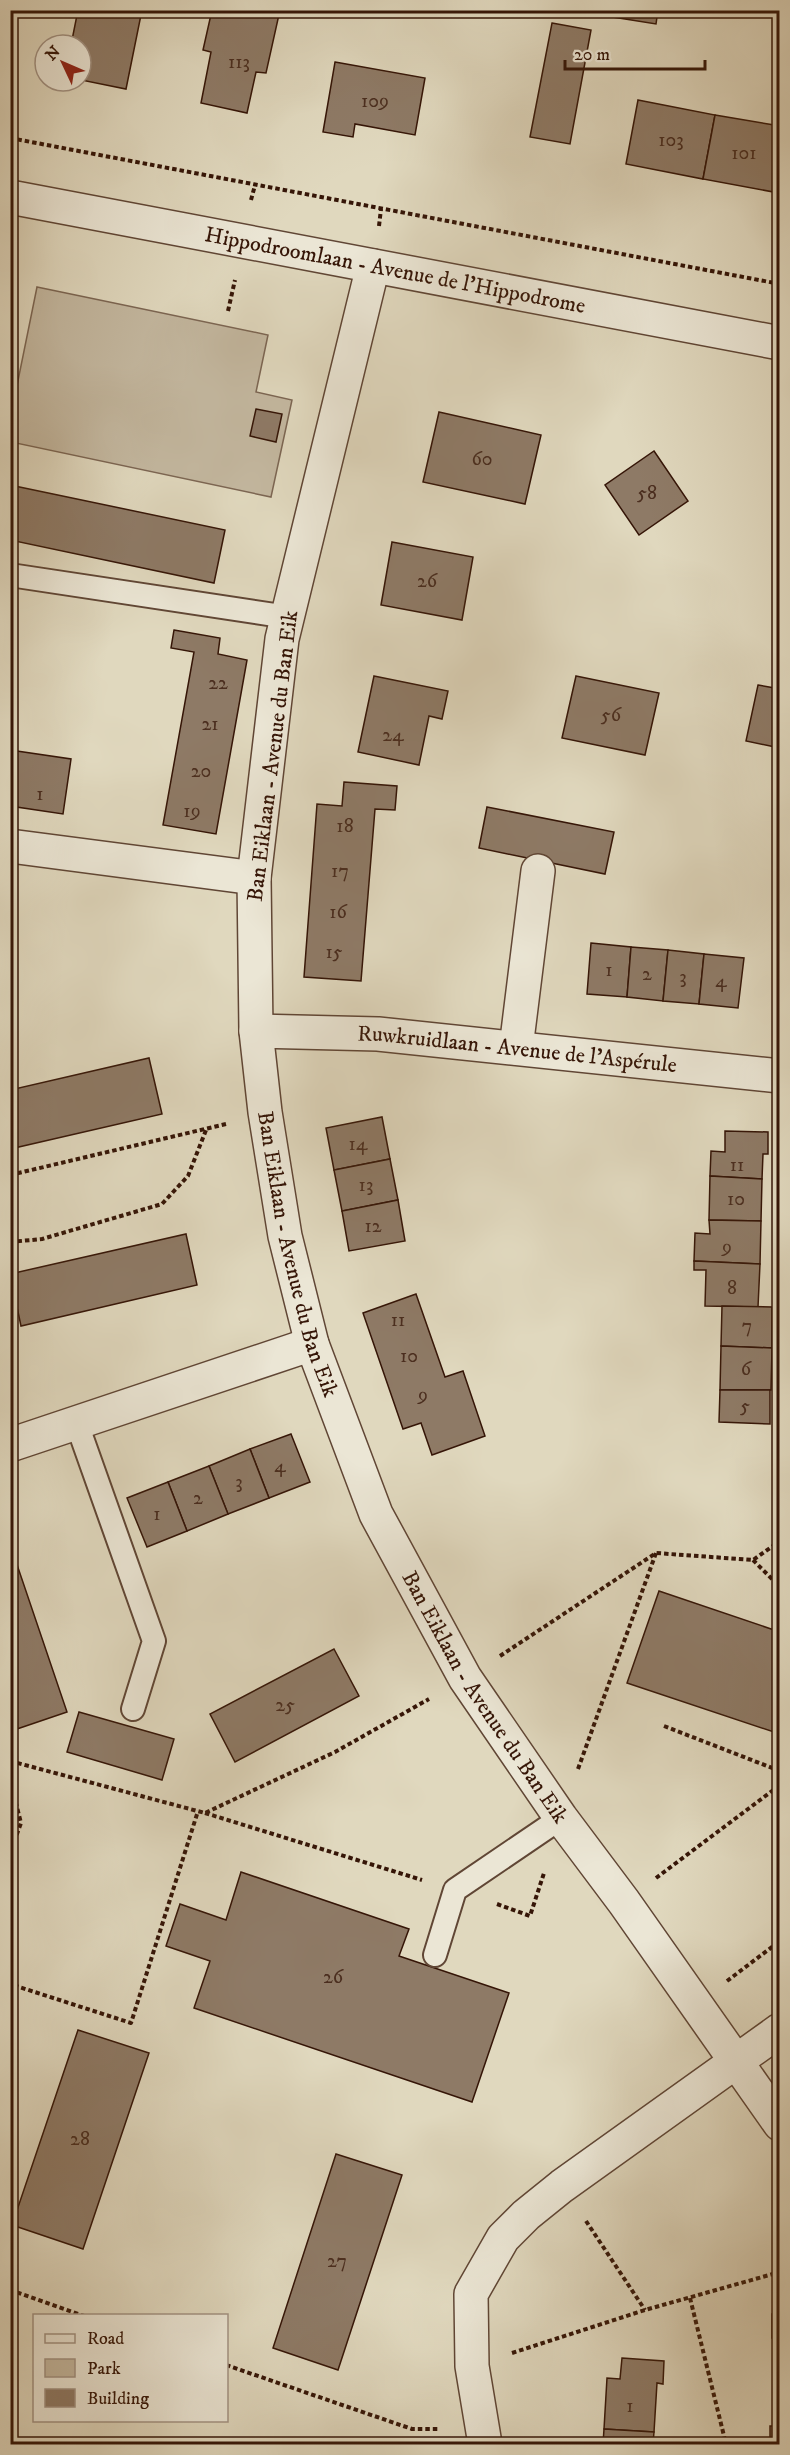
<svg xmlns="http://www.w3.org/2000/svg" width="790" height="2455" font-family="'IM FELL DW Pica',serif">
<rect width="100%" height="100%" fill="#e0d8be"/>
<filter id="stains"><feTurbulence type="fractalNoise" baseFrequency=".00333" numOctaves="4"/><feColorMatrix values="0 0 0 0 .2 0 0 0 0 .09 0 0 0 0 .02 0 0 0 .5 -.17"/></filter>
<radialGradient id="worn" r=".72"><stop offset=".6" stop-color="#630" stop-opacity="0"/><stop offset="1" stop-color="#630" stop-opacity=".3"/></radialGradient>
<polygon fill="#c3b79f" stroke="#7c6653" stroke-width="1.5" points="37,287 268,335 256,392 292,400 271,497 11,442 11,415"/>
<g fill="#8e7a66" stroke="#351507" stroke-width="1.5">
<polygon points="10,10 14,10 10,29"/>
<polygon points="78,10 142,10 126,89 81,80 81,45 71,45"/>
<polygon points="212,10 280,10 266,73 256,72 247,113 201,103 211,52 203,50"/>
<polygon points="594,10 658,10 656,24 594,14"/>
<polygon points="552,23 591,30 570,144 530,137"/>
<polygon points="335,62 425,78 415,135 355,124 353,137 323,132"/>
<polygon points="638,100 715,115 703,179 626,164"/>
<polygon points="715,115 780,126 779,193 703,179"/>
<polygon points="256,409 282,414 276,442 250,436"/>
<polygon points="439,412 541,435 525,504 423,482"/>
<polygon points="654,451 688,501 639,535 605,485"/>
<polygon points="10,485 225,530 214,583 10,540"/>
<polygon points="392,542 473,557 462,620 381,605"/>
<polygon points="174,630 220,638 218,654 247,660 216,834 163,825 194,652 171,648"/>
<polygon points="374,676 448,691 442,719 429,716 419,765 358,752"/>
<polygon points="576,676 659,693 645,755 562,738"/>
<polygon points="758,685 780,689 780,748 746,741"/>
<polygon points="10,750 71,759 63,814 10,806"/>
<polygon points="344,782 397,786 395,810 375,809 361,981 304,977 317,804 342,806"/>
<polygon points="487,807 614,832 605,874 479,848"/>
<polygon points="591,943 631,947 627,997 587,994"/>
<polygon points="631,947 668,950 663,1001 627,997"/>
<polygon points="668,950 704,954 699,1004 663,1001"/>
<polygon points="704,954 744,958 738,1008 699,1004"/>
<polygon points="149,1058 162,1114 10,1149 10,1090"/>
<polygon points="382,1117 390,1159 334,1170 326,1128"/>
<polygon points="725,1131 768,1132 768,1154 763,1154 762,1179 710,1176 711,1151 725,1152"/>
<polygon points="390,1159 398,1200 342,1211 334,1170"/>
<polygon points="710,1176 762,1179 761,1221 709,1220"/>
<polygon points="398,1200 405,1241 349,1251 342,1211"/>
<polygon points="709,1220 761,1221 760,1264 694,1261 695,1233 710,1234"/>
<polygon points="186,1234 197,1285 21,1326 10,1274"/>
<polygon points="694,1261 760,1264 758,1307 705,1306 706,1270 694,1270"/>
<polygon points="416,1294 445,1377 463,1371 485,1436 432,1455 421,1423 403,1429 363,1313"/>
<polygon points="722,1306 772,1307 772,1348 721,1346"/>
<polygon points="721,1346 772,1348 771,1390 720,1390"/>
<polygon points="720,1390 770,1390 770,1424 719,1422"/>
<polygon points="291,1434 310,1482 269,1498 250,1449"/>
<polygon points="250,1449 269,1498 228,1514 209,1466"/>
<polygon points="209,1466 228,1514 187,1531 168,1482"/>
<polygon points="168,1482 187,1531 147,1547 127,1498"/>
<polygon points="10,1544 67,1712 14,1730 10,1719"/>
<polygon points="659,1591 780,1632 780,1734 627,1683"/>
<polygon points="334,1649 359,1696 235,1762 210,1714"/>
<polygon points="79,1712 174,1739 162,1780 67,1752"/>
<polygon points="241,1872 409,1929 399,1956 509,1993 472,2102 194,2008 210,1961 166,1946 180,1904 226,1920"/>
<polygon points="78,2030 149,2053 83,2249 12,2225"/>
<polygon points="336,2154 402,2175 338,2370 273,2348"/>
<polygon points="772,2314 780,2314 780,2382 777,2382 777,2338 772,2338"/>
<polygon points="622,2358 664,2361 663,2384 657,2383 654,2432 604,2429 607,2378 620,2379"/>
<polygon points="777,2382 780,2382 780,2444 770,2444 770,2426 776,2426"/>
<polygon points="604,2429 654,2432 653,2444 603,2444"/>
</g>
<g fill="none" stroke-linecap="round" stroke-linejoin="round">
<defs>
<g id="lane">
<polyline points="10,575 288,617"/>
<polyline points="77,1424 154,1641 133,1709"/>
<polyline points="435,1955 455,1890 561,1818"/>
</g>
<g id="street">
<path id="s1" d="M10 197 780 343"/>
<path id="s2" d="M373 266 282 639 254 878 256 1031 265 1112 285 1236 312 1344 376 1514 465 1678 561 1818 624 1902 780 2124"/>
<polyline points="10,846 254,878"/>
<path id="s3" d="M256 1031 378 1034 780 1076"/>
<polyline points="516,1048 538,871"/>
<polyline points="10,1445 312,1344"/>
<polyline points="485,2444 472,2366 471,2294 503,2238 526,2215 562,2186 780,2030"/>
</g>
</defs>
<use href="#lane" stroke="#604635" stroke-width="26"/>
<use href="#street" stroke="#604635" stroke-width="36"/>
<g stroke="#351507" stroke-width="4" stroke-dasharray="4.5 3" stroke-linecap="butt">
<polyline points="10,138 780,284"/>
<polyline points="251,200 255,185"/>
<polyline points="379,226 381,209"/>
<polyline points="228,311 235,280"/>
<polyline points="10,1175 226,1124"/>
<polyline points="10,1242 42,1239 162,1204 188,1176 206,1130"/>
<polyline points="753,1560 780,1587"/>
<polyline points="500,1656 656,1553 753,1560 780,1541"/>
<polyline points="664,1726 780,1771"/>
<polyline points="10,1761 205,1813 335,1752 429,1699"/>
<polyline points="578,1769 656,1553"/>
<polyline points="10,1780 21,1823 10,1853"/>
<polyline points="205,1813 422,1880"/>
<polyline points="656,1878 780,1785"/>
<polyline points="497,1904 530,1916 544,1873"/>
<polyline points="727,1981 780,1941"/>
<polyline points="10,2002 16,1986 131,2023 198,1811"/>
<polyline points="10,2159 15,2160"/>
<polyline points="586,2221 645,2310"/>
<polyline points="10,2290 84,2316"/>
<polyline points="690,2298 726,2444"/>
<polyline points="512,2353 645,2310 780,2272"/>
<polyline points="226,2365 412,2429 440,2429"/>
</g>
<use href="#lane" stroke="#ebe6d5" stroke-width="22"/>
<use href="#street" stroke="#ebe6d5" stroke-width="33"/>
</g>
<g text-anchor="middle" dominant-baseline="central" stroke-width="6" stroke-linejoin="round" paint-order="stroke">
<g font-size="20" fill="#4b2e1f">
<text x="239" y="62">113</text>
<text x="375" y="101">109</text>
<text x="671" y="140">103</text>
<text x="744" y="153">101</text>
<text x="482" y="459">60</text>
<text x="647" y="493">58</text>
<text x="427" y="581">26</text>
<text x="218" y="683">22</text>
<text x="611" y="715">56</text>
<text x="210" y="724">21</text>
<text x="393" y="735">24</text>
<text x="201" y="771">20</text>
<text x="40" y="794">1</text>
<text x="192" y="811">19</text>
<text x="345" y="826">18</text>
<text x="340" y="871">17</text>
<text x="338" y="912">16</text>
<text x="334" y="952">15</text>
<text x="609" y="970">1</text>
<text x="647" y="974">2</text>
<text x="683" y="977">3</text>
<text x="721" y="981">4</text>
<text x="358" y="1144">14</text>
<text x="737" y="1165">11</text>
<text x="366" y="1185">13</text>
<text x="736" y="1199">10</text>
<text x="373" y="1226">12</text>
<text x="727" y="1247">9</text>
<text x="732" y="1288">8</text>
<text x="398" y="1320">11</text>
<text x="747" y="1326">7</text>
<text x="409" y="1356">10</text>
<text x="746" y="1369">6</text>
<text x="423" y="1395">9</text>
<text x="745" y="1406">5</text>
<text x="280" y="1466">4</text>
<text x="239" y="1482">3</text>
<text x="198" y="1498">2</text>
<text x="157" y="1514">1</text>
<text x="285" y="1705">25</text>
<text x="333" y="1977">26</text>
<text x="80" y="2139">28</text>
<text x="337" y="2261">27</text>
<text x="630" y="2406">1</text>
</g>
<g font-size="22" fill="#351507" stroke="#ebe6d5">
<text stroke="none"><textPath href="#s1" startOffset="392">Hippodroomlaan - Avenue de l'Hippodrome</textPath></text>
<text transform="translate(273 756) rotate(-83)">Ban Eiklaan - Avenue du Ban Eik</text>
<text stroke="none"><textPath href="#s3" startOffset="262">Ruwkruidlaan - Avenue de l'Aspérule</textPath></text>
<text stroke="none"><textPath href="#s2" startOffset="1005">Ban Eiklaan - Avenue du Ban Eik</textPath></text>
<text stroke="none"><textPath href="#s2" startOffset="1491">Ban Eiklaan - Avenue du Ban Eik</textPath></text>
</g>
</g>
<rect width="790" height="2455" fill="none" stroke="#e0d8be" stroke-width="36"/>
<rect x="12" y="12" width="766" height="2431" fill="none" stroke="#351507" stroke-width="3"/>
<rect x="18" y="18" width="754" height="2419" fill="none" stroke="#351507" stroke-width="1.5"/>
<rect x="33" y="2314" width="195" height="108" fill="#ebe6d5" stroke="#a29283" stroke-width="1.5"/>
<rect x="45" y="2334" width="30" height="9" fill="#ebe6d5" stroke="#a29283" stroke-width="1.5"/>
<text x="87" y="2344" font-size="18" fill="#351507">Road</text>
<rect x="45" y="2359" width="30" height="18" fill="#c3b79f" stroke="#a29283" stroke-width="1.5"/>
<text x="87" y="2374" font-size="18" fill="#351507">Park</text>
<rect x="45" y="2389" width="30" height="18" fill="#8e7a66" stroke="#a29283" stroke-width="1.5"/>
<text x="87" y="2404" font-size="18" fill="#351507">Building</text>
<g transform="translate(63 63) rotate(314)"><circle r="28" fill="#ebe6d5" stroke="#a29283" stroke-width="1.5"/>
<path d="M0-4.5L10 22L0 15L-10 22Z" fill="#8f2418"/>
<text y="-9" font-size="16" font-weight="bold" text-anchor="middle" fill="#351507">N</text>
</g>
<path d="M565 60v9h140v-9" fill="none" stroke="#351507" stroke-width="3"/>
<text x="574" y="60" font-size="18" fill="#351507" stroke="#ebe6d5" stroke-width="4.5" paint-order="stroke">20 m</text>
<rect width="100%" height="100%" filter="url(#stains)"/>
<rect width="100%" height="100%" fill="url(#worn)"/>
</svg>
